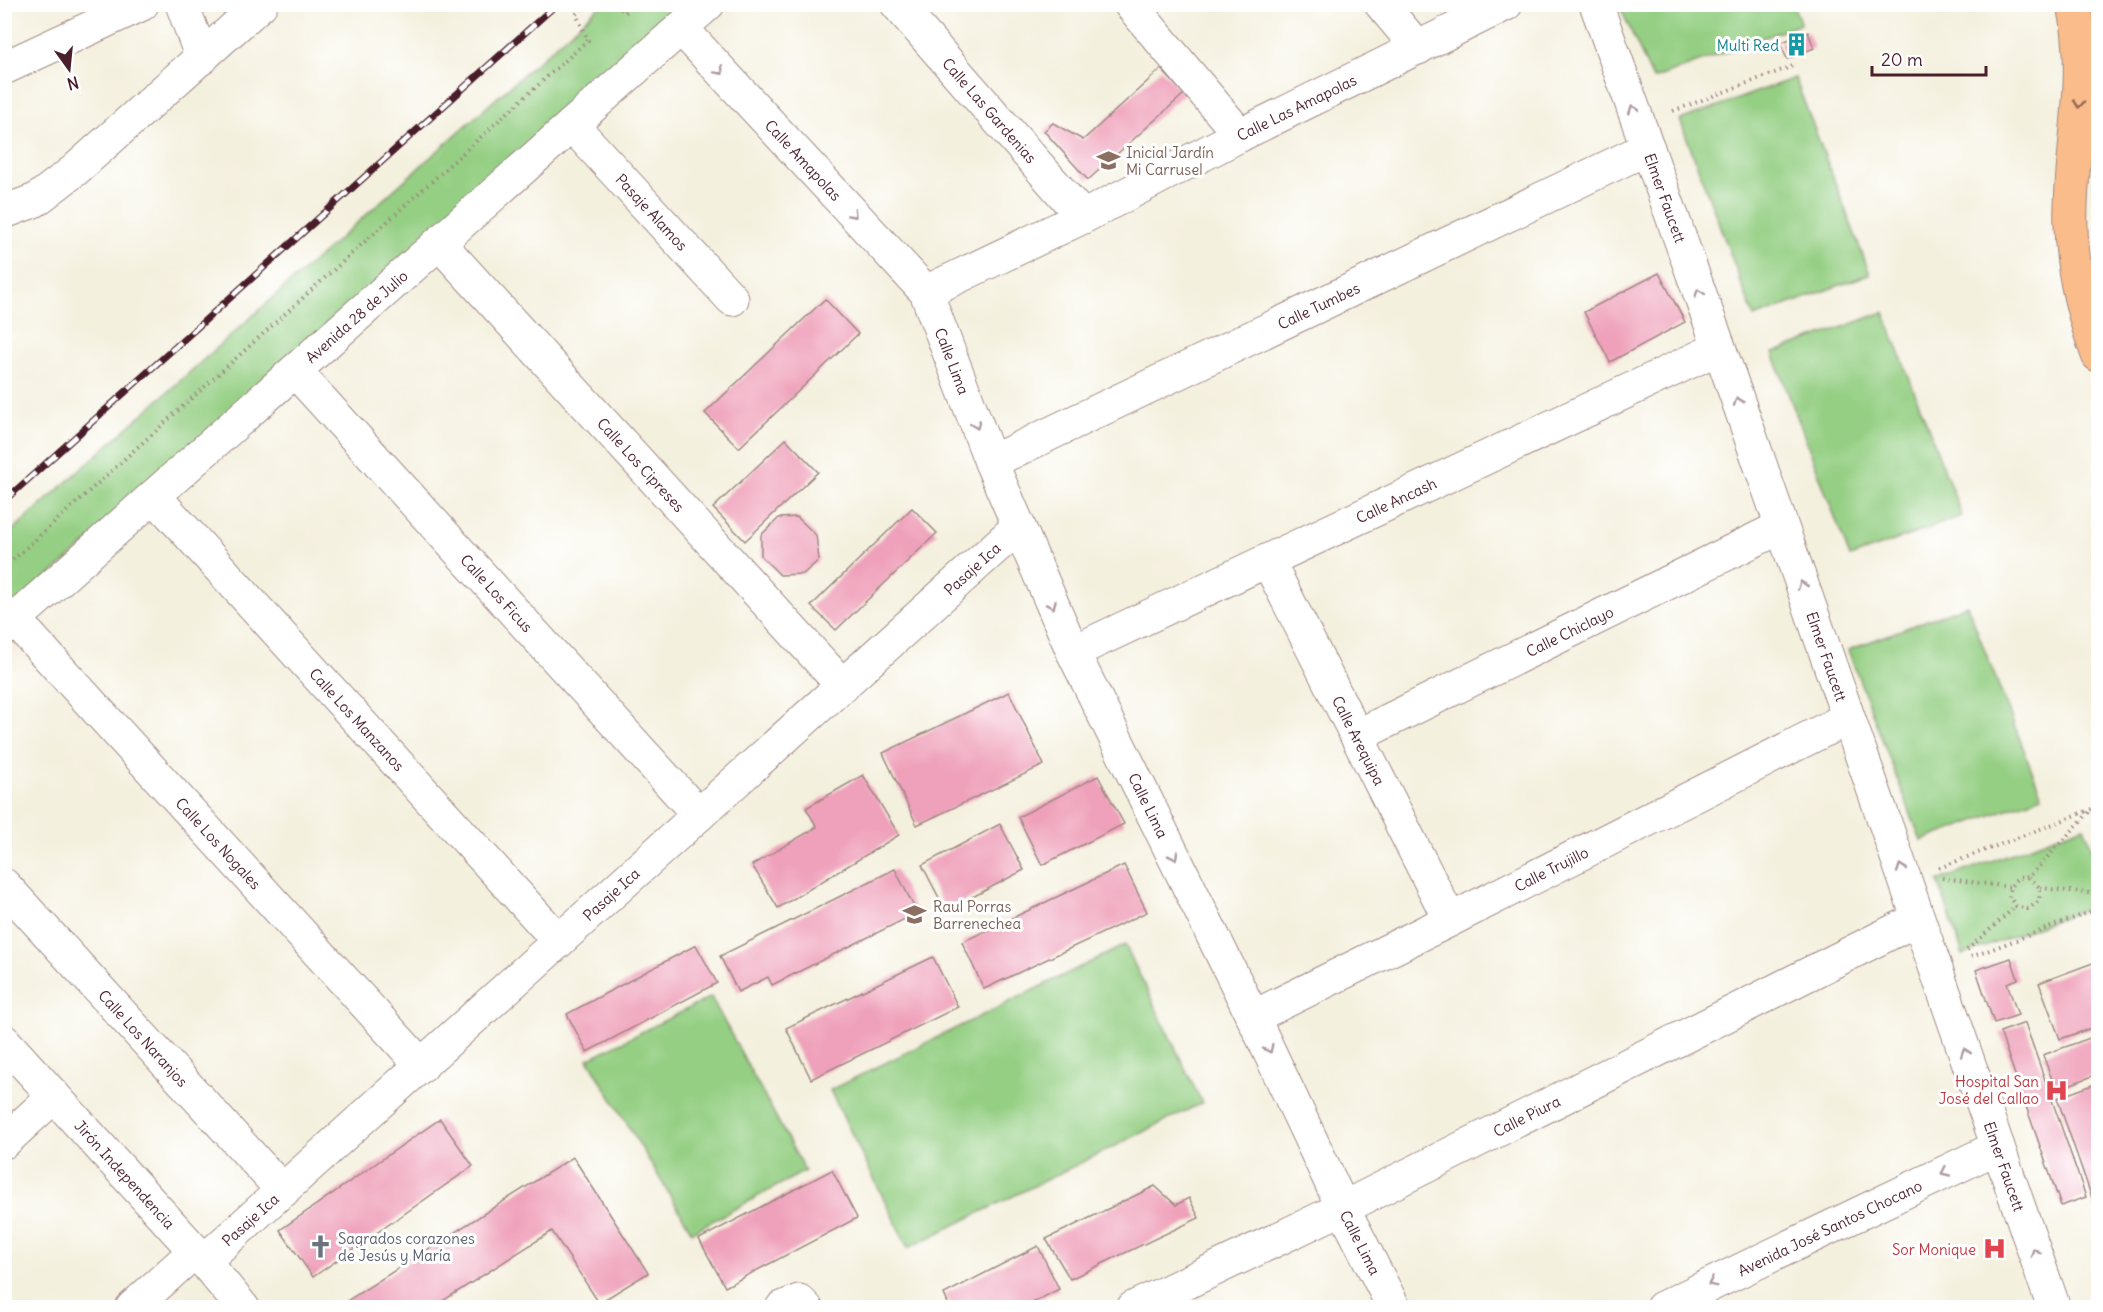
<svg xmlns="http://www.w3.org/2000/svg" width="2103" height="1312" font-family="Delius,sans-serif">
<rect width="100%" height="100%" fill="#fff"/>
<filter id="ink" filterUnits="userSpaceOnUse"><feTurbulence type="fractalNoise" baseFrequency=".0167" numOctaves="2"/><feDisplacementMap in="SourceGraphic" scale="12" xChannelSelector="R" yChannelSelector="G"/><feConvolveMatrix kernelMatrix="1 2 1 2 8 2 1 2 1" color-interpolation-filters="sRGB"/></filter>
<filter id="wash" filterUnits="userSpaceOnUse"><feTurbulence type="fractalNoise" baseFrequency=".008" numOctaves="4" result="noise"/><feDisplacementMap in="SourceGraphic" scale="24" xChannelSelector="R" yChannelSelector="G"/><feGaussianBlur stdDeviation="1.35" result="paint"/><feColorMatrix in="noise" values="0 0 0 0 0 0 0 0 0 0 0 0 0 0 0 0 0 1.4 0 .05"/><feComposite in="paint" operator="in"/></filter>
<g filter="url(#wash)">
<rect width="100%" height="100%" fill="#f4f0de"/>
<g fill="#94cf83" stroke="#6f7757" stroke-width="1.5">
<polygon points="601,5 693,5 5,615 4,538"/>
<polygon points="1619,5 1793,5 1801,24 1653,79"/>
<polygon points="1795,78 1870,274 1754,317 1680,120"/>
<polygon points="1884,312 1962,516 1850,557 1773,353"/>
<polygon points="1967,605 2042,796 1921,841 1848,650"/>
<polygon points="2084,826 2098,866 2098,904 1963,955 1938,881"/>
<polygon points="1125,945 1202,1103 908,1248 830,1090"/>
<polygon points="711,997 805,1171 692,1232 588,1059"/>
</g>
<g id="blocks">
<g fill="#efa0ba">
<polygon points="1808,32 1814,48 1787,59 1780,43"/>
<polygon points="1161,69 1184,94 1088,180 1044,131 1053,123 1083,140"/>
<polygon points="1659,273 1685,322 1610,362 1584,312"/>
<polygon points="825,299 858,334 739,448 705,413"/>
<polygon points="786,439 818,472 745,541 713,508"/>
<polygon points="912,508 937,533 836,630 811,606"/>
<polygon points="797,517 816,535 819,560 803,574 780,575 761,556 761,535 779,518"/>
<polygon points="1009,692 1044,765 917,825 883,753"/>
<polygon points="863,775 899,835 778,908 752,865 817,827 806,808"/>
<polygon points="1098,776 1124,824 1042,865 1018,817"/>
<polygon points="1000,824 1024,870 946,911 922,865"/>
<polygon points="1124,865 1147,912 984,989 962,942"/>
<polygon points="895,869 917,913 772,985 768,977 738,992 720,956"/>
<polygon points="696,945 717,983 587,1052 567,1014"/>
<polygon points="933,957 958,1007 811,1079 786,1028"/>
<polygon points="2011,958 2018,979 2007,983 2018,1015 1994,1023 1976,970"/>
<polygon points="2098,961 2098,1026 2060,1039 2039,983"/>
<polygon points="2025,1023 2086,1197 2061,1206 2000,1032"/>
<polygon points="2098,1035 2098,1074 2056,1090 2043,1055"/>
<polygon points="2098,1083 2098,1215 2057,1098"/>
<polygon points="440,1119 473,1166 313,1277 280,1230"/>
<polygon points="573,1157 648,1273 599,1303 552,1231 432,1308 339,1306"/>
<polygon points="832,1170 857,1218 725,1287 699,1239"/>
<polygon points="1155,1186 1176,1205 1189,1198 1199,1218 1070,1279 1046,1239"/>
<polygon points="1038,1246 1059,1289 1023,1308 950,1308 944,1294"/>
</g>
</g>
</g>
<g filter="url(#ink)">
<use href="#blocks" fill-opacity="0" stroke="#9f8884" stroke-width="1.5"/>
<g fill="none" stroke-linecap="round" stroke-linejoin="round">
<defs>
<g id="minor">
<polyline points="182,4 202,58"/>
<path id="s1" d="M897 4 1083 217"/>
<polyline points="1130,4 1240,135"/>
<polyline points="1381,4 1418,48"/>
<path id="s2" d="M1596 4 1729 375 2054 1308"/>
<path id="s3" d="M681 28 926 292 991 462 1073 652 1253 1017 1343 1208 1394 1308"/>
<polyline points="4,68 142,4"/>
<path id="s4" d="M572 125 732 299"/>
<polyline points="4,212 36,200 75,170 261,4"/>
<path id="s5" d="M439 243 843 686"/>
<path id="s6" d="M926 292 1083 217 1240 135 1506 4"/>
<path id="s7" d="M295 371 699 815"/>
<path id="s8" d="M991 462 1648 148"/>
<path id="s9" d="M154 496 559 941"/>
<path id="s10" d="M1268 561 1450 920"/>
<path id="s11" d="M15 620 422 1066"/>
<path id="s12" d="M4 629 708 4"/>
<path id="s13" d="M1073 652 1719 348"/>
<path id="s14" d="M1357 736 1781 527"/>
<path id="s15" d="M4 885 283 1191"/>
<path id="s16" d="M1253 1017 1450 920 1848 718"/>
<path id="s17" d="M4 1041 204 1261 243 1308"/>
<polyline points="4,1142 54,1096"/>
<path id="s18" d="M204 1261 1018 527"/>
<polyline points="132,1308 195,1251"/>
<polyline points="782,1308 799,1301 806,1308"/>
<path id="s19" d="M1133 1308 1343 1208 1918 919"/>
<path id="s20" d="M1662 1308 1998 1147"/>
</g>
<path id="major" d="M2074 4C2089 74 2073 137 2071 206 2069 256 2081 309 2098 355"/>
</defs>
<use href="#minor" stroke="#9f8884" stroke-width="35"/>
<use href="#major" stroke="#9f8884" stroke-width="35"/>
<g stroke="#9f8884" stroke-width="4" stroke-dasharray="1.5 4.5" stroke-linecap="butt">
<polyline points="618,4 625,13 634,4"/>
<polyline points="1673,111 1793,66"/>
<polyline points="4,568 588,40 576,14 586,4"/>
<polyline points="1939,868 2092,809"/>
<polyline points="2029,877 2040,888 2039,901 2028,909 2016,906 2009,897 2010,887 2018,878 2029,877 2092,809"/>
<polyline points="1942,878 2010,887"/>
<polyline points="2040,888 2098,894"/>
<polyline points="1967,950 2016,906"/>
<polyline points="1971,957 2098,909"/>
</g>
<use href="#minor" stroke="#fff" stroke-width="33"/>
<use href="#major" stroke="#f9bc8a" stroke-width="33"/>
<defs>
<polyline id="rail" points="4,501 557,4"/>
</defs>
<use href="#rail" stroke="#4a1f2b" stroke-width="7"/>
<use href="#rail" stroke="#fff" stroke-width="4.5" stroke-dasharray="14" stroke-linecap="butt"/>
</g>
<defs><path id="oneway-chevron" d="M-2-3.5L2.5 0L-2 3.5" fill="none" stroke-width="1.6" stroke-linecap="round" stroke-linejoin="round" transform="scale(1.5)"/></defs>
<g stroke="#ae9aa0">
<use href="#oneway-chevron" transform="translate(720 71) rotate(47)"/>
<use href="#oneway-chevron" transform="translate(1633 109) rotate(-110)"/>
<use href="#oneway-chevron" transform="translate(853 214) rotate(47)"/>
<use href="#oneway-chevron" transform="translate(1699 293) rotate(-110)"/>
<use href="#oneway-chevron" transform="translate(1738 401) rotate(-109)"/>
<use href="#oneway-chevron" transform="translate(976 425) rotate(69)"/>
<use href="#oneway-chevron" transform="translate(1802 585) rotate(-109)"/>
<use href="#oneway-chevron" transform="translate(1052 605) rotate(66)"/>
<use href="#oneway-chevron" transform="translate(1174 856) rotate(64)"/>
<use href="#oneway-chevron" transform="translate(1901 868) rotate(-109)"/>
<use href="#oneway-chevron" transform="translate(1269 1049) rotate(65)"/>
<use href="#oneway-chevron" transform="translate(1965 1052) rotate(-109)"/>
<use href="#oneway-chevron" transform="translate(1945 1172) rotate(155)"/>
<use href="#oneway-chevron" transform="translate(2035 1252) rotate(-109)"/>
<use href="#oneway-chevron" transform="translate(1712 1283) rotate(154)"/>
</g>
<use stroke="#996656" href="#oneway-chevron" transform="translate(2079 104) rotate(95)"/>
</g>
<defs>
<symbol id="building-bare" viewBox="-9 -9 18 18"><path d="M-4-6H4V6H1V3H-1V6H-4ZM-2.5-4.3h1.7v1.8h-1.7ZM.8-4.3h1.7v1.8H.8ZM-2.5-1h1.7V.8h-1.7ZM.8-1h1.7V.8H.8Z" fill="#0f9aa8" stroke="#fff" stroke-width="2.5" paint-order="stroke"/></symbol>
<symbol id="school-bare" viewBox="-9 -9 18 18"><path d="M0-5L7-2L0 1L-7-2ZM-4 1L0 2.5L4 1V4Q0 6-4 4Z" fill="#8d6e63" stroke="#fff" stroke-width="2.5" paint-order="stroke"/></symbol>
<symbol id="hospital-bare" viewBox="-9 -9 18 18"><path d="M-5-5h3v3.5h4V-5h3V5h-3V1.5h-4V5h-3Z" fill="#e0444e" stroke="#fff" stroke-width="2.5" paint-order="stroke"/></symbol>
<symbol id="church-bare" viewBox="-9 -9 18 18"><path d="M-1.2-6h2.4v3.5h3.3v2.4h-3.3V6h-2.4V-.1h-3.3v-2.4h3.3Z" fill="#6b7280" stroke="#fff" stroke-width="2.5" paint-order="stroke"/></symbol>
</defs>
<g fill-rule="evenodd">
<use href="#building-bare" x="1780" y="28" width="33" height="33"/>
<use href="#school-bare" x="1092" y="144" width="33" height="33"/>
<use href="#school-bare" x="898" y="898" width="33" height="33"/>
<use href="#hospital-bare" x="2040" y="1074" width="33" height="33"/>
<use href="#church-bare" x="304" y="1230" width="33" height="33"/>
<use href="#hospital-bare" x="1978" y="1232" width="33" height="33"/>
</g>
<g text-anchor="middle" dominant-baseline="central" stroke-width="6" stroke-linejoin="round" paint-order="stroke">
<g font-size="15" fill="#0d838f" stroke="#fff" text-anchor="end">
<text x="1779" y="45">Multi Red</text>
</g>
<g font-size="15" fill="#4a1f2b" stroke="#fff">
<text stroke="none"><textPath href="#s6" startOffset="414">Calle Las Amapolas</textPath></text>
<text stroke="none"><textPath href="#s1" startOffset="141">Calle Las Gardenias</textPath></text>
<text stroke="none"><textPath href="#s3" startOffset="180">Calle Amapolas</textPath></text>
<text stroke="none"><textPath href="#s2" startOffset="206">Elmer Faucett</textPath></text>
<text stroke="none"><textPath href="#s4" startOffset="118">Pasaje Alamos</textPath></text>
<text stroke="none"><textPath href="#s8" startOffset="363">Calle Tumbes</textPath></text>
<text stroke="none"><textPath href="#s12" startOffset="471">Avenida 28 de Julio</textPath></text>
<text stroke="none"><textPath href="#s3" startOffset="434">Calle Lima</textPath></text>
<text stroke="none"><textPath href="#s5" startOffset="300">Calle Los Cipreses</textPath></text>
<text stroke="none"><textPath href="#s13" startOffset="357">Calle Ancash</textPath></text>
<text stroke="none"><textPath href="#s18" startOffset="1034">Pasaje Ica</textPath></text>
<text stroke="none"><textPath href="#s7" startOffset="300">Calle Los Ficus</textPath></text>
<text stroke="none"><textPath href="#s14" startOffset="237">Calle Chiclayo</textPath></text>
<text stroke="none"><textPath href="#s2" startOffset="692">Elmer Faucett</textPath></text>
<text stroke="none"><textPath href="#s9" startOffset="302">Calle Los Manzanos</textPath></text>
<text stroke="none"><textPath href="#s10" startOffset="201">Calle Arequipa</textPath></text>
<text stroke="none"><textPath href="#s3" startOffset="920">Calle Lima</textPath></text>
<text stroke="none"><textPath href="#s11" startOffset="302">Calle Los Nogales</textPath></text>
<text stroke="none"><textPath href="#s16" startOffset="333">Calle Trujillo</textPath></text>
<text stroke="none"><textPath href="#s18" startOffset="548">Pasaje Ica</textPath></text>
<text stroke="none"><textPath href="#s15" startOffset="207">Calle Los Naranjos</textPath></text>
<text stroke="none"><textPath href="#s19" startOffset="438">Calle Piura</textPath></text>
<text stroke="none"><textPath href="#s2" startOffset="1232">Elmer Faucett</textPath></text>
<text stroke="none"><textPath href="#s17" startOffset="180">Jirón Independencia</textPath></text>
<text stroke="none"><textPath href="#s18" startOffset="62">Pasaje Ica</textPath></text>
<text stroke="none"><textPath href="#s20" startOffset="186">Avenida José Santos Chocano</textPath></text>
<text stroke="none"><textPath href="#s3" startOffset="1406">Calle Lima</textPath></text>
</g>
<g font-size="15" fill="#785e54" stroke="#fff" text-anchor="start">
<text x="1126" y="152">Inicial Jardín<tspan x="1126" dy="17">Mi Carrusel</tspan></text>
<text x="933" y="906">Raul Porras<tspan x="933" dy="17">Barrenechea</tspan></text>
</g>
<g font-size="15" fill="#be3a42" stroke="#fff" text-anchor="end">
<text x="2039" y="1081">Hospital San<tspan x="2039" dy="17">José del Callao</tspan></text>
<text x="1976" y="1249">Sor Monique</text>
</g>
<g font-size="15" fill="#5b616d" stroke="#fff" text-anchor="start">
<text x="338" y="1238">Sagrados corazones<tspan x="338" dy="17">de Jesús y María</tspan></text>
</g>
</g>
<rect width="2103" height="1312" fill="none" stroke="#fff" stroke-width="24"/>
<g transform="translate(69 69) rotate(165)" stroke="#ffffff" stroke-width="4.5" paint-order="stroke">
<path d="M0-4.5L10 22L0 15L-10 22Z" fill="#4a1f2b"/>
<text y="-9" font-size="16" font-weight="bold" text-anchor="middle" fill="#4a1f2b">N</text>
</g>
<path d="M1872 66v9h114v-9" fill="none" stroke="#4a1f2b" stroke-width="3"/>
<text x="1881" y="66" font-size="18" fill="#4a1f2b" stroke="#ffffff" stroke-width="4.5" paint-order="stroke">20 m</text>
</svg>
